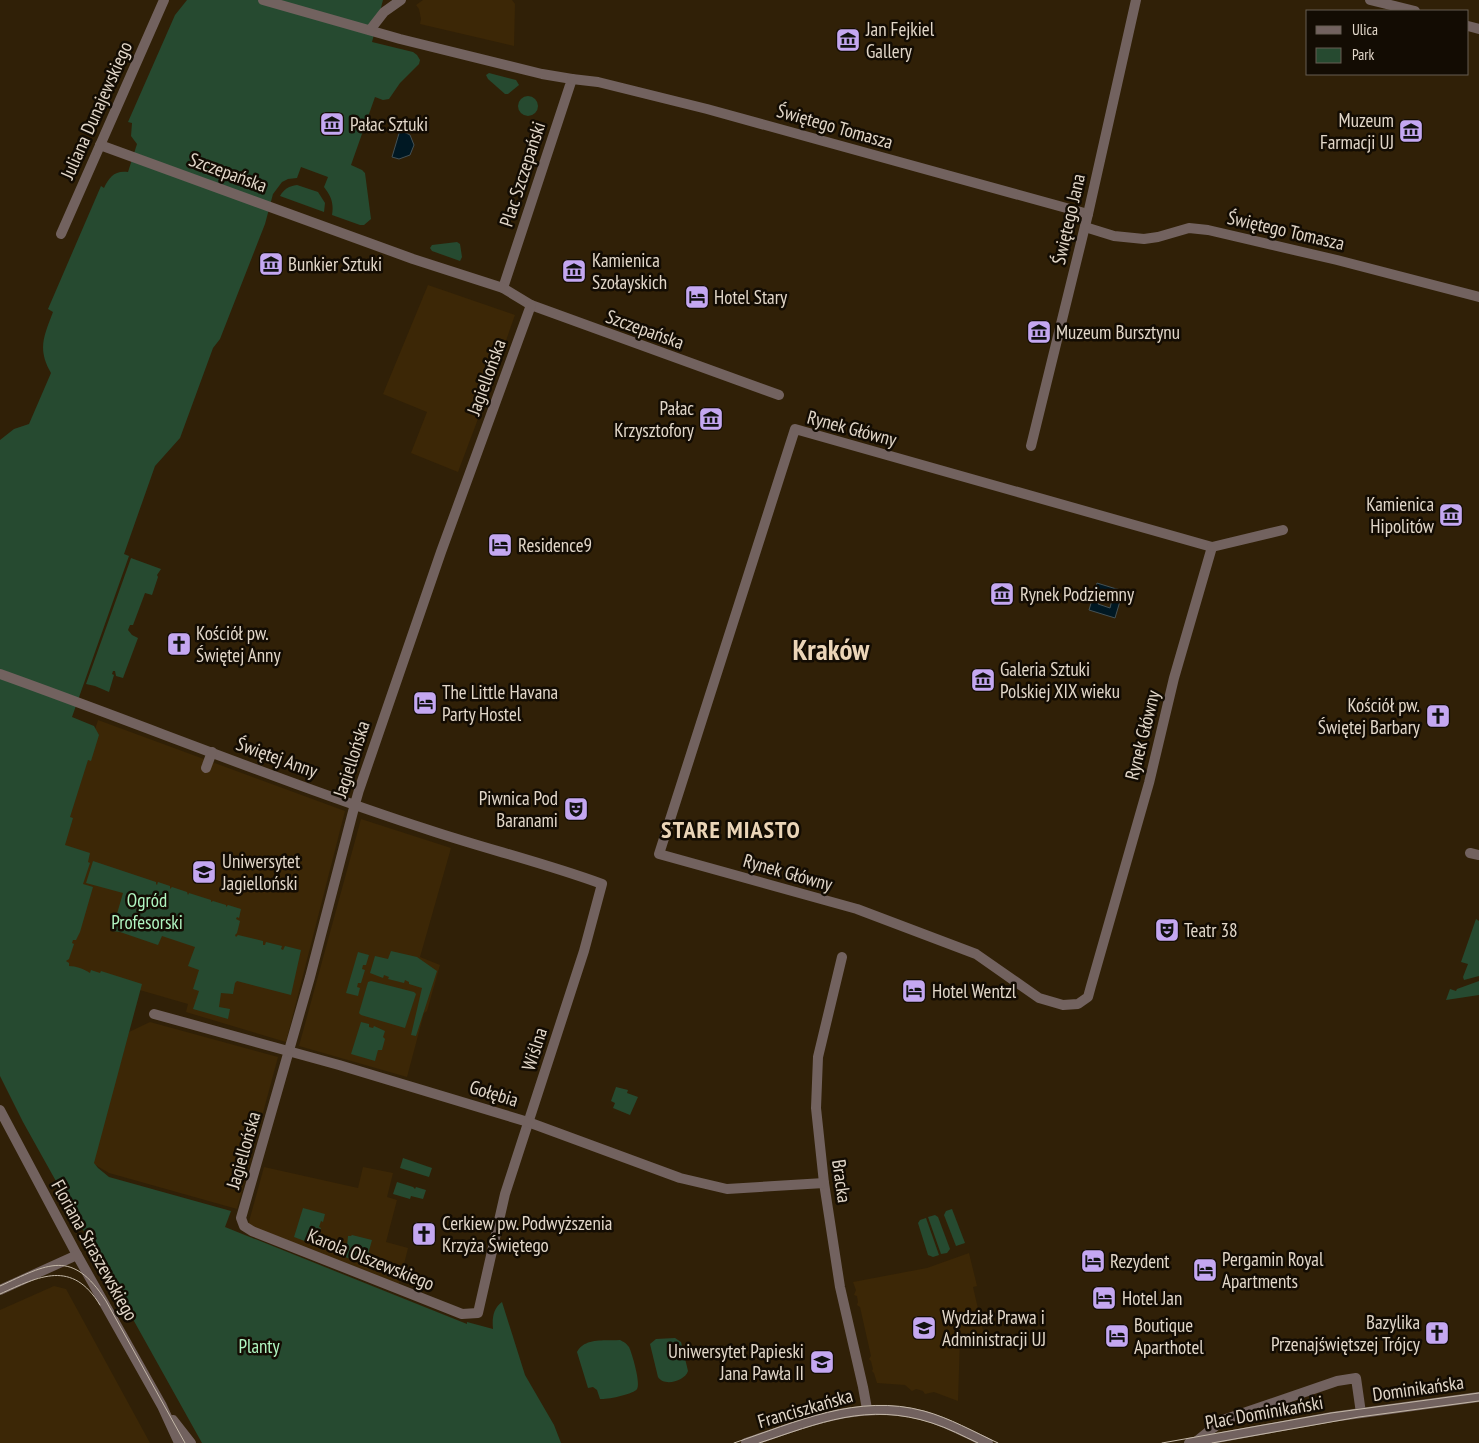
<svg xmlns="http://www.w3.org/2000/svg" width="1479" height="1443" font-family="'PT Sans Narrow',sans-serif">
<rect width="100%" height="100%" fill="#302007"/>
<g fill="#3c2706">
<polygon points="423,0 512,0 515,4 514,46 420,24 421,19 419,9 416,5"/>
<polygon points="428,285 515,315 503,349 500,352 502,353 499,358 499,363 495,362 493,368 495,369 490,377 493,379 458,472 411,453 427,412 383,394"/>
<polygon points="98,720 345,811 286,1042 186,1012 188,1004 60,967 57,849"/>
<polygon points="361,819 451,848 420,957 440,965 427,1011 424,1013 407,1077 299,1046"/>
<polygon points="150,1022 278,1057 237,1209 109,1173 92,1163 129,1032"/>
<polygon points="264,1167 358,1188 363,1167 393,1173 387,1197 397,1200 386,1242 408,1248 399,1284 248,1225"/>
<polygon points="969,1253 977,1286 973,1287 985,1339 960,1338 958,1401 934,1392 925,1394 923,1391 916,1389 912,1391 905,1385 877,1383 874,1373 872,1371 873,1369 871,1361 869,1359 871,1356 860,1307 857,1305 858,1302 857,1296 854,1295 856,1290 853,1282 927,1268"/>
<polygon points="54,1286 66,1289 150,1443 0,1443 0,1310"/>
</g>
<g fill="#264a30">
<path d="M187 0H383L372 42 413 52 417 55 420 60 419 64 400 83 389 99 383 100 375 97 351 165 362 170 365 173 371 219 364 225H360L332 215C334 203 331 196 324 187L328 177 301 167 297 178 288 179 282 182 273 194 265 224 220 339 213 348 180 438 155 466 124 554 129 556 72 717 94 726 99 735 91 761 88 760 70 817 73 818 65 845 90 853 88 862 90 863 83 884 93 887 80 932 76 940H73L72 943 74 944 69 959 66 961 69 963V966C76 966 84 969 90 973L91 970 100 973 101 971 142 984 94 1163 98 1168 109 1177 231 1211 225 1227 467 1324V1322L493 1329C492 1319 493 1308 502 1302L525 1375 554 1425 561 1443H202L23 1122 0 1076V440L14 429 29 424 51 373C37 349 44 336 53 312L48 309 101 186 104 188C109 177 115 170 128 172L137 144 131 136 132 123 128 122 175 15Z"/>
<polygon points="489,73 516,80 519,85 508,94 505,94 488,79 486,75"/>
<circle cx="528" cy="106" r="10"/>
<path d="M297 185 318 192 325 203 324 212 280 196C284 189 289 186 297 185Z"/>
<polygon points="457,242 460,244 462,257 460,261 432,251 430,248 432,245"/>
<polygon points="131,558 161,569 157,575 158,577 152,595 145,593 133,625 130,625 128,630 132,635 138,638 123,678 116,676 115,671 113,671 112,674 114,675 109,692 95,686 86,684"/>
<polygon points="93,861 156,882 156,884 157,885 158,882 170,886 170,889 172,887 187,892 188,895 189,893 211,900 211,902 213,901 226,905 226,907 228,905 241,909 239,918 237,917 236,919 240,921 237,933 235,935 236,937 238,935 263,941 263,945 265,945 266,942 282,946 281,949 283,950 285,946 301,950 291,995 237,981 235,983 233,994 221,993 219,1007 230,1009 228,1019 193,1009 199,991 193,989 199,970 188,966 195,947 162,936 158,945 120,932 112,931 123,893 86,883"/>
<polygon points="1476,919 1479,921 1479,976 1464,980 1463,977 1468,964 1461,962"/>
<polygon points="391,951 417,957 437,971 416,1036 411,1035 422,988 409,984 409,982 405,980 404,983 388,979 389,977 384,975 383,978 370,973 375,956 388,959"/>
<polygon points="358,952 369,955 366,965 363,965 362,969 365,970 361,983 358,983 357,987 360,988 358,996 346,993"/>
<polygon points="371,981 414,992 416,994 405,1028 361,1015 359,1013 368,982"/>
<polygon points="1479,981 1479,995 1446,1000 1450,989 1456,991 1457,989"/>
<polygon points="361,1022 369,1024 369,1027 373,1028 374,1026 385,1031 383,1037 385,1039 382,1050 378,1050 375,1061 351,1054"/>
<polygon points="616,1087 628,1090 627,1093 638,1097 630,1115 613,1108 615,1103 611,1101"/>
<polygon points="403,1158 432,1168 429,1177 400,1168"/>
<polygon points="397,1182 413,1187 415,1189 416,1187 426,1190 423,1199 411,1196 410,1199 393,1194"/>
<polygon points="303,1208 325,1214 323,1222 321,1221 319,1227 321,1228 319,1232 317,1231 316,1237 317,1239 328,1242 326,1249 294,1237"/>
<polygon points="952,1209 965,1243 956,1246 944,1215 946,1211"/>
<polygon points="935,1215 938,1217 950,1249 947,1253 941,1254 928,1217"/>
<polygon points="926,1218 939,1255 933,1257 928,1255 918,1223 920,1220"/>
<polygon points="352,1235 372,1240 365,1265 333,1252 336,1244 347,1246 348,1236 351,1236"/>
<path d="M675 1338 681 1342 688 1371C685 1381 664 1387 658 1377L650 1344 656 1339Z"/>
<path d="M620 1340C624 1342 626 1343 629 1347 632 1353 641 1384 637 1389 634 1394 606 1400 600 1399L597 1390 593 1387 588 1388 577 1352C585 1337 605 1341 620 1340Z"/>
</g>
<g fill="#001823" stroke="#445155" fill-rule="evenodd">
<polygon points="400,130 410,135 414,145 410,155 399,159 392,157"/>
<path d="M1097 583 1123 591 1115 618 1089 610ZM1101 592 1113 596 1110 608 1098 604Z"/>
</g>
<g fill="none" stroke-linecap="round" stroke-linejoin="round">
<g stroke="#72625f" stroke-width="10">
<polyline points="263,0 400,39 542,74 572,79 503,288"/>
<polyline points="1370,0 1415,11"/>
<polyline points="1468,26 1479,29"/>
<polyline points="370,30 384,12 401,0"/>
<polyline points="572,79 598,82 707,109 1088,214"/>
<polyline points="100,145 413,259 503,288 531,305 779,395"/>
<polyline points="1085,227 1114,236 1144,239 1158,237 1189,228 1208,230 1337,260 1479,297"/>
<polyline points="61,234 164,0"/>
<polygon points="795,429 1212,547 1174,678 1149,783 1091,986 1088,997 1078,1004 1063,1005 1039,998 976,954 857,909 659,854"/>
<polyline points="1031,446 1088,214 1136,0"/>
<polyline points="1212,547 1283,530"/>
<path d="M0 674C143 725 284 783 429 830 486 849 545 863 602 884L584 951 505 1194 478 1313 462 1314 252 1231 244 1226 241 1218 310 977 355 804 359 790 441 552 531 305"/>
<polyline points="206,768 212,752"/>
<polyline points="1470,853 1479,855"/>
<polyline points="842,957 818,1057 816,1108 824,1183 840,1287 863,1387 867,1409"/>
<polyline points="154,1014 339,1065 528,1122 680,1178 727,1189 824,1183"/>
<polyline points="0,1110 77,1255"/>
<polyline points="1197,1441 1223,1420 1337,1381 1356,1378 1361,1413"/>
<path d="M746 1443C806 1423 861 1398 925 1416 947 1422 967 1434 988 1443"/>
<polyline points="1189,1443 1332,1417 1479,1397"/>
</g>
<g stroke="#72625f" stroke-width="10">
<polyline points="0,1290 77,1255 162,1406 179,1443"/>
<polyline points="173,1420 191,1443"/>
</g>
<g stroke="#c4b8a8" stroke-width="1">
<path d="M0 1286C48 1264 72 1248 106 1301L185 1443"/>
<path d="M0 1294C40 1276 72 1259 100 1305"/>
<path d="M734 1443C796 1422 858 1393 924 1411 950 1418 974 1432 998 1443"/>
<path d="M759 1443C820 1423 867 1402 932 1423 948 1428 963 1436 978 1443"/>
<polyline points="1162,1443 1331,1413 1479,1393"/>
<polyline points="1212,1443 1359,1417 1479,1401"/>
</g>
</g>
<defs>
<symbol id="museum-square" viewBox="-11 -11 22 22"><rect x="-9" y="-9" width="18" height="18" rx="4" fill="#c4a7f1" stroke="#130c03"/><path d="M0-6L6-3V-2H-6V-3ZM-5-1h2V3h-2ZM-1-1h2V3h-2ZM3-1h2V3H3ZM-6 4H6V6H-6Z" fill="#111"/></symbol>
<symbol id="hotel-square" viewBox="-11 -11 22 22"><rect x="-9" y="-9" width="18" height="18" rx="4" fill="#c4a7f1" stroke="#130c03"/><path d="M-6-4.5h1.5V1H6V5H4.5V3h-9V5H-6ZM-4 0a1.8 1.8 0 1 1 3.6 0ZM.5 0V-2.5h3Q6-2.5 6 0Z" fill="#111"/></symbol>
<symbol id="church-square" viewBox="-11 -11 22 22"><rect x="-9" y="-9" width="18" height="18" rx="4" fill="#c4a7f1" stroke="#130c03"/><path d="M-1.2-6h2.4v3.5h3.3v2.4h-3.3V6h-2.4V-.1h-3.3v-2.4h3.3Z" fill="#111"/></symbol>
<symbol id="theatre-square" viewBox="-11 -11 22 22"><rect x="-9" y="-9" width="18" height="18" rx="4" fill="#c4a7f1" stroke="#130c03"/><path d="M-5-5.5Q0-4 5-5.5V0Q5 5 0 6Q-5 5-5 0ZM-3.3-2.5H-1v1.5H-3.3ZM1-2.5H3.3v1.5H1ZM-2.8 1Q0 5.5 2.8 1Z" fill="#111"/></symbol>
<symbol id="university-square" viewBox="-11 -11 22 22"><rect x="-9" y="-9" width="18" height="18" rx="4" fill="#c4a7f1" stroke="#130c03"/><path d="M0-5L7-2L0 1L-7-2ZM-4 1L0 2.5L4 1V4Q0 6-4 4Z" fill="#111"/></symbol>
</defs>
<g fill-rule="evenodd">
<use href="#museum-square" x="834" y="26" width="28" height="28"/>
<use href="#museum-square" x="318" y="110" width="28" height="28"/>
<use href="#museum-square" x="1397" y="117" width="28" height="28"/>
<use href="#museum-square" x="257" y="250" width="28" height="28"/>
<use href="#museum-square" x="560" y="257" width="28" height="28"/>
<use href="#hotel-square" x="683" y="283" width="28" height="28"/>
<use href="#museum-square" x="1025" y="318" width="28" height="28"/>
<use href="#museum-square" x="697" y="405" width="28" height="28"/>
<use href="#museum-square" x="1437" y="501" width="28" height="28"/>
<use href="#hotel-square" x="486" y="531" width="28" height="28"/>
<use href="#museum-square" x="988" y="580" width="28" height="28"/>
<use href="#church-square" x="165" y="630" width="28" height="28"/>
<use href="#museum-square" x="969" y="666" width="28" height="28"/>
<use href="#hotel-square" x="411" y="689" width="28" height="28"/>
<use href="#church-square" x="1424" y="702" width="28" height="28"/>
<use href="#theatre-square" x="562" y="795" width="28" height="28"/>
<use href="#university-square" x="190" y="858" width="28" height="28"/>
<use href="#theatre-square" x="1153" y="916" width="28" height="28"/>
<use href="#hotel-square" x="900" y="977" width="28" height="28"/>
<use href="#church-square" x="410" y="1220" width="28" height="28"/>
<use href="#hotel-square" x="1079" y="1247" width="28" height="28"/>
<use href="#hotel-square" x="1191" y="1256" width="28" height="28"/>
<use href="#hotel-square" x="1090" y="1284" width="28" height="28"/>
<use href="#university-square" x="910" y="1314" width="28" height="28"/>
<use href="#church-square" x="1423" y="1319" width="28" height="28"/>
<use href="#hotel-square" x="1103" y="1322" width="28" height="28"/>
<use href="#university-square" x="808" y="1348" width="28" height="28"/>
</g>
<g text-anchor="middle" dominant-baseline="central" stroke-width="5" stroke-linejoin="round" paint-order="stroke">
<g font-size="19" fill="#e2d7c9" stroke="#130c03" text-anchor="start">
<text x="866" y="29">Jan Fejkiel<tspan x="866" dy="22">Gallery</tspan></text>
<text x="1394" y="120" text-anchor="end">Muzeum<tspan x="1394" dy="22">Farmacji UJ</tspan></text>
<text x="350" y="124">Pałac Sztuki</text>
<text x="592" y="260">Kamienica<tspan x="592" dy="22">Szołayskich</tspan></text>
<text x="288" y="264">Bunkier Sztuki</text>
<text x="714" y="297">Hotel Stary</text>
<text x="1056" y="332">Muzeum Bursztynu</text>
<text x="694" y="408" text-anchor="end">Pałac<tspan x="694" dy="22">Krzysztofory</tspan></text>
<text x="1434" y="504" text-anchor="end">Kamienica<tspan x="1434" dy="22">Hipolitów</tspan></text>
<text x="518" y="545">Residence9</text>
<text x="1020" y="594">Rynek Podziemny</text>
<text x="196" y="633">Kościół pw.<tspan x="196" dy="22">Świętej Anny</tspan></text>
<text x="1000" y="669">Galeria Sztuki<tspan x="1000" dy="22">Polskiej XIX wieku</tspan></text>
<text x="442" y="692">The Little Havana<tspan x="442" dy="22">Party Hostel</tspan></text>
<text x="1420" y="705" text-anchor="end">Kościół pw.<tspan x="1420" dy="22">Świętej Barbary</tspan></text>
<text x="558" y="798" text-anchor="end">Piwnica Pod<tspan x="558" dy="22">Baranami</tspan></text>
<text x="222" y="861">Uniwersytet<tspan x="222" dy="22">Jagielloński</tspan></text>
<text x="1184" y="930">Teatr 38</text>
<text x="932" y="991">Hotel Wentzl</text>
<text x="442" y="1223">Cerkiew pw. Podwyższenia<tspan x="442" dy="22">Krzyża Świętego</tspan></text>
<text x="1222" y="1259">Pergamin Royal<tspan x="1222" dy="22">Apartments</tspan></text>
<text x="1110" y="1261">Rezydent</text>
<text x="1122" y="1298">Hotel Jan</text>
<text x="942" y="1317">Wydział Prawa i<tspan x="942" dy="22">Administracji UJ</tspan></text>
<text x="1420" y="1322" text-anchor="end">Bazylika<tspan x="1420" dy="22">Przenajświętszej Trójcy</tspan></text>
<text x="1134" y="1325">Boutique<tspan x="1134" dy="22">Aparthotel</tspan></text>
<text x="804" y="1351" text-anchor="end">Uniwersytet Papieski<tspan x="804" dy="22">Jana Pawła II</tspan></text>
</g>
<g font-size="19" fill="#e2d7c9" stroke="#130c03">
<text transform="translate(96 110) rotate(-66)">Juliana Dunajewskiego</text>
<text transform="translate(835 126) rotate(16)">Świętego Tomasza</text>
<text transform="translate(228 172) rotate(20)">Szczepańska</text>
<text transform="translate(522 174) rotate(-72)">Plac Szczepański</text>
<text transform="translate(1068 219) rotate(-77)">Świętego Jana</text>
<text transform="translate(1286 230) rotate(13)">Świętego Tomasza</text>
<text transform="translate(645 329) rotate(20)">Szczepańska</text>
<text transform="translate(486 377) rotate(-70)">Jagiellońska</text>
<text transform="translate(852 428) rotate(15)">Rynek Główny</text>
<text transform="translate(1142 735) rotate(-76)">Rynek Główny</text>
<text transform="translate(277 757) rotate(20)">Świętej Anny</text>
<text transform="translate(351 759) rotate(-72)">Jagiellońska</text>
<text transform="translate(788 872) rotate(16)">Rynek Główny</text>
<text transform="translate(534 1049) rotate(-72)">Wiślna</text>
<text transform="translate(494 1093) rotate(17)">Gołębia</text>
<text transform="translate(243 1150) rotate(-74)">Jagiellońska</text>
<text transform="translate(842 1181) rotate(82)">Bracka</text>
<text transform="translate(95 1250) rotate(61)">Floriana Straszewskiego</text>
<text transform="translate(371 1259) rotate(22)">Karola Olszewskiego</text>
<text transform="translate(1418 1388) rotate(-8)">Dominikańska</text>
<text transform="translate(805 1408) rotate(-16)">Franciszkańska</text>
<text transform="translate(1264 1412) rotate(-10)">Plac Dominikański</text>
</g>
<g font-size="19" fill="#b0f5c1" stroke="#130c03">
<text x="147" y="900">Ogród<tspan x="147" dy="22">Profesorski</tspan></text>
<text x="259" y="1346">Planty</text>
</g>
<g font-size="24" font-weight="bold" letter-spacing="1" fill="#ebd5b8" stroke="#130c03">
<text x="731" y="829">STARE MIASTO</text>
</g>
<g font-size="29" font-weight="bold" fill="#ebd5b8" stroke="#130c03">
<text x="831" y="649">Kraków</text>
</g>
</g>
<rect x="1306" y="10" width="162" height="65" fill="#130c03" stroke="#665d52"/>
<rect x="1316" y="26" width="25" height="8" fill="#72625f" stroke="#665d52"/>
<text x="1352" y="35" font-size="15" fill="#e2d7c9">Ulica</text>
<rect x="1316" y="48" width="25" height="15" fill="#264a30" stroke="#665d52"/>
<text x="1352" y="60" font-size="15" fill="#e2d7c9">Park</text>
</svg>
